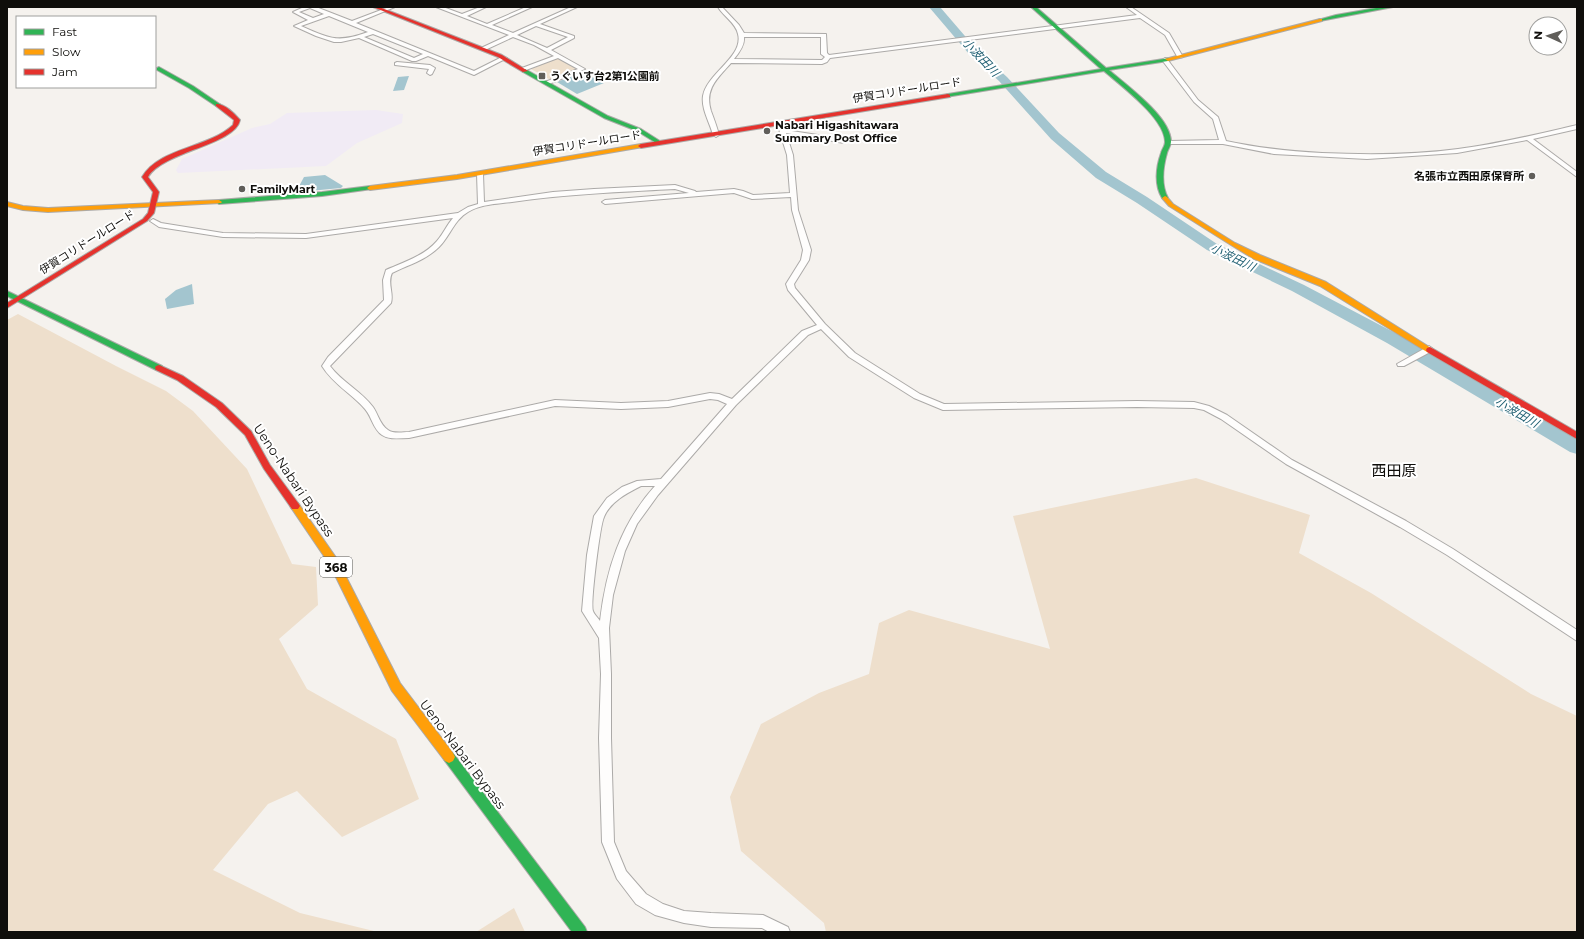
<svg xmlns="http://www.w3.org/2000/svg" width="1584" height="939" font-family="Montserrat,'Noto Sans JP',sans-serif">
<rect width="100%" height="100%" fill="#f5f2ee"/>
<polygon fill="#f1ebf5" points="376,110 403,114 402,123 357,143 326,166 178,173 176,170 182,159 252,128 270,124 287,113"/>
<g fill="#eedfcc">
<polygon points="555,59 559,59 575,68 575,70 552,79 549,79 531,69"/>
<polygon points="18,314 116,366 166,391 193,411 247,469 292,564 316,567 318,605 279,639 307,689 396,739 419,799 342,837 297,791 268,804 213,870 300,913 378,932 7,932 7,320"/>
<polygon points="1196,478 1310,515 1299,553 1371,593 1531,694 1577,716 1577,932 826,932 824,923 741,851 730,797 761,724 819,693 869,674 879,623 909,610 1050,649 1013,516"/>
<polygon points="514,908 525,932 476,932"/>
</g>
<g fill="#a3c5cf">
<polygon points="582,72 604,83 577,94 557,82"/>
<polygon points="409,76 404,90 393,91 398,77"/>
<polygon points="325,175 343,186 341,188 299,192 297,190 304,177"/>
<polygon points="192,284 194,304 167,309 165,299 176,290"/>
</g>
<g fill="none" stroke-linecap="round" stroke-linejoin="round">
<polygon fill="#a3c5cf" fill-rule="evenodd" points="929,7 940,7 977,50 1007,77 1059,133 1106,172 1147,197 1217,244 1304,285 1399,335 1577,438 1577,454 1570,452 1387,343 1292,291 1207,250 1137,203 1096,178 1051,139 999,81 969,54"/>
<defs>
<g id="street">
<path d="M304 7H316L352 21 389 7H395L356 23 474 71 502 57 507 58 474 75 428 56 416 61H412L359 38 341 42H334L316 36 294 26 308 20 293 12ZM310 8 324 14 313 18 299 12ZM329 16 368 32C338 43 330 39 301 26ZM373 34 423 54 414 58 364 37Z"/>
<path d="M436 7H443L462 14 480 7H486L467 16 487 24 526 7H532L492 25 513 33 571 7H577L540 24 574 36V38L551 50 585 69 549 84H545V82L578 69 558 58 526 70H522V68L554 56 534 45 513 37 485 50H481V48L509 35ZM536 26 568 37 547 48 517 35Z"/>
<path d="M718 7H722L739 25 744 33 826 34 827 53 829 55 1137 15 1126 7H1131L1169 33 1183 57 1178 58 1165 35 1140 18 830 58 827 62 822 64 731 63C718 78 704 89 711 111 714 119 717 127 719 135L716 137 713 135C710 123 701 109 703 96 707 73 744 57 738 34 736 23 723 16 718 7ZM744 37H821V54L825 57 822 60 734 59C739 53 745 45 744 37Z"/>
<path d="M1165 58 1167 59 1198 100 1218 117 1226 141C1258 148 1289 151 1322 153 1367 155 1413 155 1458 149 1498 144 1538 134 1577 125V129L1533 139 1577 172V177L1527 140 1457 153 1367 159 1274 154 1223 144H1166V142L1168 141 1219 140 1213 119 1194 102 1162 60Z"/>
<polygon points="397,62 430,65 435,68 432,74 430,75 427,73 429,69 395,65 395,63"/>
<path d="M778 122H782L785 130 844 139 847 141 844 143 786 133 793 155 798 210 811 250 809 260 794 284 795 288 825 324 855 353 920 394 944 404 1137 401 1194 402 1209 406 1227 415 1292 460 1406 521 1453 549 1577 630V641L1447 555 1400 527 1286 464 1221 419 1204 410 1194 408 1137 407 943 410 914 398 849 357 821 329 808 335 736 405 658 495 637 524 625 551 613 595 609 628 611 674V738L614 842 626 871 646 894 663 904 684 911 711 913 763 915 788 927 790 932H769L762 928 711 927 684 923 655 915 636 904 617 879 602 842 599 738 601 674 599 638 582 611 587 555 594 516 607 498 622 487 637 481 661 479 727 404 718 400 710 399 668 407 621 409 555 406 409 438C400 438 389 440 382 435 373 429 372 417 365 409 352 394 333 384 322 366L328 357 384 300 383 280 386 270C404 262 424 256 437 241 443 234 447 225 453 218L306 238 223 237 159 227 150 221 153 219 161 223 223 233 306 234 458 213 468 207 478 204 477 174 480 172 483 174 484 202 553 192 594 189 675 185 695 191 696 192 734 189 743 191 753 195 790 193 787 155 777 123ZM675 189 689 193 605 200 602 202 605 204 734 193 752 199 791 197 792 210 803 250 801 260 786 284 788 290 817 325 802 331 732 399 719 394 710 393 668 401 621 403 555 400 409 432C403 432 393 434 388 430 380 425 378 414 373 407 361 391 342 382 330 366L391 303C394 293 387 283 392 273 408 265 426 260 439 247 450 236 454 220 468 212 481 204 497 204 512 202 566 194 620 192 675 189ZM641 486H655C620 525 606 570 600 621 598 618 594 614 593 611 590 605 600 525 604 517 610 502 627 493 641 486Z"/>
<polygon points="1429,346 1433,349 1432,351 1404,366 1398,366 1397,364"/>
</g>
<g id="fast">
<path d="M1031 7H1036L1106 68 1170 58V60L1168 61 1109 70C1127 86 1170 116 1171 141 1171 146 1168 149 1167 153 1163 167 1161 185 1168 198L1167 199 1162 198C1154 185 1156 167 1161 153 1162 149 1165 146 1165 142 1165 118 1121 86 1104 71L946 97V95L948 94 1101 69Z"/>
<polygon points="1382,7 1393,7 1320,21 1318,20 1336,15"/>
<polygon points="159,67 193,86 221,105 216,106 189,88 157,70 157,68"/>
<polygon points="525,69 608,116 641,129 663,143 658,144 637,131 604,118 523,72 522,71"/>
<polygon points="370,186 372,187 372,189 322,196 219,204 216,202 219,200 322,192"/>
<polygon points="7,291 162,366 163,368 162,370 156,370 7,296"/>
<polygon points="449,751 453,753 585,927 587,932 572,932 445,761 443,757 445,753"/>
</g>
<g id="slow">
<polygon points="1320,19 1322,19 1322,21 1168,61 1165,59"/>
<polygon points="641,144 643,145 643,147 457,179 370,190 367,188 370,186 457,175"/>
<polygon points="1165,196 1167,197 1173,204 1235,243 1260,255 1326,282 1434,350 1430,353 1427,352 1320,286 1254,259 1231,245 1169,206 1162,198"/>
<polygon points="219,200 222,202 221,203 48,212 23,210 7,206 7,202 23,206 48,208"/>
<polygon points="295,502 298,503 337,559 400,683 453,753 455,757 453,761 449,763 445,761 392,691 330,565 290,506 292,503"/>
</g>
<g id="jam">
<polygon points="373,7 379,7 502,55 528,71 523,72 498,57"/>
<polygon points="948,94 950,95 950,97 641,148 638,146 641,144"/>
<path d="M216 104C224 103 235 114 240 120 235 145 164 151 148 177L159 192 154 213 147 221 7 308V303L143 219 148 213 153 192 142 177C160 147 209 148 233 125L234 120 216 106Z"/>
<polygon points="1430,347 1577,432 1577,439 1427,352 1426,350 1427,348"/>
<polygon points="159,365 183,376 222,403 251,431 270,465 298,503 300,506 298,509 292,509 264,469 245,435 216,407 177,380 156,370 155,368 156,366"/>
</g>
</defs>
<use href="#street" stroke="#acaaa8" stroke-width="2"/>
<use href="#fast" stroke="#acaaa8" stroke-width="2"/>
<use href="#slow" stroke="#acaaa8" stroke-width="2"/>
<use href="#jam" stroke="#acaaa8" stroke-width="2"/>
<use href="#street" fill="#fefdfc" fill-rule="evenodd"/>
<use href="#fast" fill="#30b455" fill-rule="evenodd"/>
<use href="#slow" fill="#ff9f0a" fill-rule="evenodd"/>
<use href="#jam" fill="#e5322d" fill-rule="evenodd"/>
</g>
<g fill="#605e5a" stroke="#fff" stroke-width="1.5">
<rect x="538" y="72" width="8" height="8" rx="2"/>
<circle cx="767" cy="131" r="4"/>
<circle cx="1532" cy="176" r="4"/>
<circle cx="242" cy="189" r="4"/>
</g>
<g text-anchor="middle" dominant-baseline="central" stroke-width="4" stroke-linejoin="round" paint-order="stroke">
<g font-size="11" font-weight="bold" fill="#0f0e0b" stroke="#fff" text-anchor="start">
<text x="550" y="76">うぐいす台2第1公園前</text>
<text x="775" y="125">Nabari Higashitawara<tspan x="775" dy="13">Summary Post Office</tspan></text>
<text x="1524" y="176" text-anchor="end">名張市立西田原保育所</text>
<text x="250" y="189">FamilyMart</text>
</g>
<g font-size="11" fill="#0f0e0b" stroke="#fff">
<text transform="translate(907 90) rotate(-9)">伊賀コリドールロード</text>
<text transform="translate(587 143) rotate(-9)">伊賀コリドールロード</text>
<text transform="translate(87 242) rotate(-32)">伊賀コリドールロード</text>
</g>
<g font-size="12" font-style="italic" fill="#1f5f72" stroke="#fff">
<text transform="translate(981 57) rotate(47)">小波田川</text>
<text transform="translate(1233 257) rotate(26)">小波田川</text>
<text transform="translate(1517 412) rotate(30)">小波田川</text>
</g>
<rect fill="#fff" stroke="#575654" stroke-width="1" x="320" y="557" width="32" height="20" rx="3"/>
<g font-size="12" font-weight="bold" fill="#0f0e0b">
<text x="336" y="567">368</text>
</g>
<g font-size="13" fill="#0f0e0b" stroke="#fff">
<text transform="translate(294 480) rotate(56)">Ueno-Nabari Bypass</text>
<text transform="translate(463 754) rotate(53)">Ueno-Nabari Bypass</text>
</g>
<g font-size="15" fill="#0f0e0b" stroke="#fff">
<text x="1394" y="470">西田原</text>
</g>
</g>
<rect width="1584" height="939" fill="none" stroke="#0f0e0b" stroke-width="16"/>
<rect x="16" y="16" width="140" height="72" fill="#ffffff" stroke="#9f9f9d"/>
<rect x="24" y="29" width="20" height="6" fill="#30b455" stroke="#9f9f9d"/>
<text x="52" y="36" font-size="12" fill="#0f0e0b">Fast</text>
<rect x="24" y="49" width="20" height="6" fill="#ff9f0a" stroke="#9f9f9d"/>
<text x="52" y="56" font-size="12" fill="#0f0e0b">Slow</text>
<rect x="24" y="69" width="20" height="6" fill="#e5322d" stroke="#9f9f9d"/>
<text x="52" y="76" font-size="12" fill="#0f0e0b">Jam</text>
<g transform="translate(1548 36) rotate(273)"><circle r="19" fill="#ffffff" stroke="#9f9f9d"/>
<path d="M0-3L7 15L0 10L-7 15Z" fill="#605e5a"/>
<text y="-6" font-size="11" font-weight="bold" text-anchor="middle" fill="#0f0e0b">N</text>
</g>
</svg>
